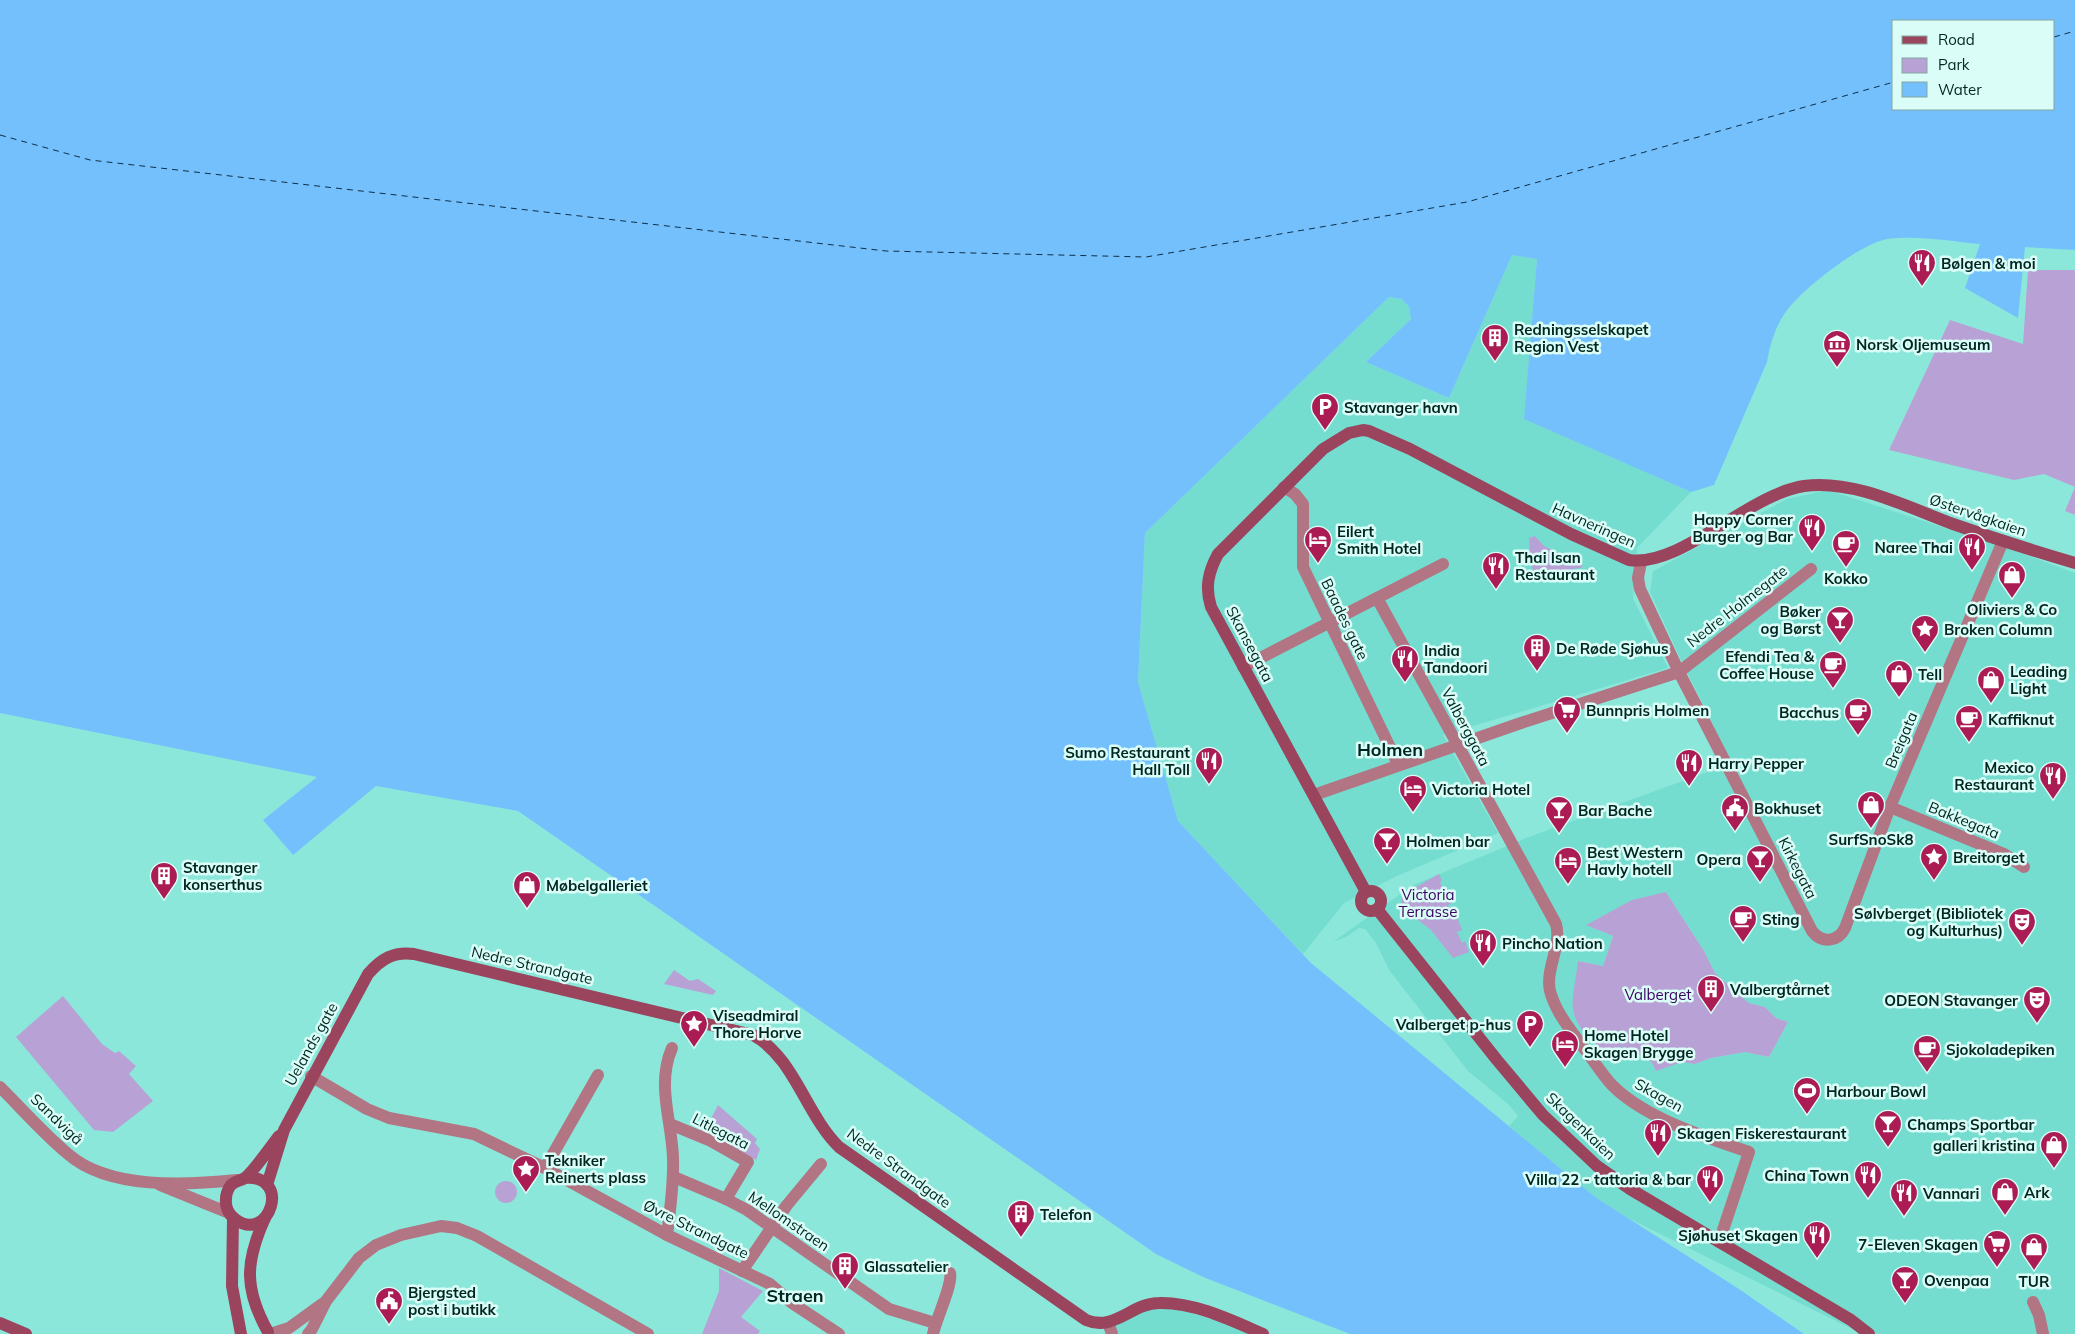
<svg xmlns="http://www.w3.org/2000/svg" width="2075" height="1334" font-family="Mulish,sans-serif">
<rect width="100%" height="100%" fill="#8ce7db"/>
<g fill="#75ddcf" fill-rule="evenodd">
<polygon points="1512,255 1537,258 1525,419 1691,492 1637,548 1633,598 1668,668 1443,735 1498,833 1397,876 1344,903 1303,954 1178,821 1138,682 1145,533 1389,297 1402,299 1409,307 1411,319 1366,362 1449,398"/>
<path d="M1828 490 2010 549 2075 573V1334H1862L1628 1218 1595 1197 1509 1126 1518 1116 1508 1104 1468 1071 1389 970 1376 943 1365 929 1359 928 1346 937 1333 942 1413 885 1526 838 1732 763 1681 660 1650 592 1653 571 1787 499ZM1666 892 1704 951 1715 973 1749 1003 1765 1007 1776 1018 1788 1022 1769 1057 1745 1052 1711 1058 1695 1064 1682 1062 1652 1063 1642 1054H1628L1624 1047 1594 1044 1581 1028 1578 961 1603 966 1613 936 1587 925Z"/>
<polygon points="1157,1303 1263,1334 1112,1334 1108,1322"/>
</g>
<g fill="#b8a2d5">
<polygon points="2028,270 2075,270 2075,515 2065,511 2075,487 2044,474 2014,480 1889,450 1950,320 2023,344"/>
<polygon points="1535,536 1544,546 1583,565 1581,568 1534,574 1530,559 1529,538"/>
<polygon points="1439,874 1442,881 1440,882 1443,890 1446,889 1452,903 1448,905 1451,913 1455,912 1462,930 1457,932 1462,943 1465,941 1469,952 1453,958 1431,930 1404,909 1401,903 1403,896 1407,892"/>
<path d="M1666 892 1704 951 1715 973 1749 1003 1765 1007 1776 1018 1788 1022 1769 1057 1745 1052 1711 1058 1695 1064 1682 1062 1656 1071C1650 1056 1643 1054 1628 1054L1623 1047 1603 1051C1590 1041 1575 1025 1573 1009 1571 999 1577 972 1578 961L1603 966 1613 936 1586 925 1632 900Z"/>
<polygon points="674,970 690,981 698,979 716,991 713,995 664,984"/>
<polygon points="63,996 102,1044 115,1053 119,1051 136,1066 129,1074 153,1101 113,1132 94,1130 16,1037"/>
<polygon points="718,1105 757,1139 755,1143 760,1149 756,1160 699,1130 705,1130"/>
<circle cx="506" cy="1192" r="11"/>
<polygon points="719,1268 763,1291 741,1317 760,1331 758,1334 702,1334 719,1291"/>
</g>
<path fill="#74c0fc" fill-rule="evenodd" d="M0 0H2075V250L2025 247 2018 318 1965 288 1980 244C1951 241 1915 235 1887 239 1860 244 1805 287 1788 309 1776 324 1770 344 1767 362L1714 485 1691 492 1524 419 1537 259 1512 255 1449 398 1366 362 1411 319 1409 307 1402 299 1389 297 1145 533 1138 682 1178 821 1311 963 1595 1197 1739 1289 1804 1334H1350L1203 1277 1156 1254 518 811 376 786 293 855 263 820 317 777 0 713ZM1894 21H2054V109H1894Z"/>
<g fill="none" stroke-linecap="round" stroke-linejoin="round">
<g stroke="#0f2f47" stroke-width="1" stroke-dasharray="6 5" stroke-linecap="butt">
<polyline points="2054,37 2075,31"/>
<polyline points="0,135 90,160 886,251 1146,257 1467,202 1894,82"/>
</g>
<g stroke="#b27583" stroke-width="12">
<polyline points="1284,487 1295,494 1303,504 1303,567 1398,764"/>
<path d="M1641 562 1638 578 1640 589 1679 672 1812 931C1822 944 1838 942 1845 928L1890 807 2003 541"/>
<path d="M1377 598 1556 924C1562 946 1545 969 1550 991 1556 1013 1570 1029 1583 1047 1593 1059 1602 1075 1613 1086 1645 1118 1707 1138 1749 1152L1719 1242"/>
<polyline points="1243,667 1443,564"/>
<polyline points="1314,795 1518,724 1679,672 1811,569"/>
<polyline points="1890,807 2004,854 2024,867"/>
<polyline points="311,1076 367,1109 389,1118 474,1134 545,1168 667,1235 770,1284 792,1303 839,1334"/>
<path d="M0 1087C22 1109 44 1134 68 1154 109 1190 187 1185 237 1180"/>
<polyline points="670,1124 711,1141 748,1162 726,1199"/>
<polyline points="545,1168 598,1075"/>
<polyline points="674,1177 726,1199 747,1210 889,1309 935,1323"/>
<polyline points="160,1185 229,1213"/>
<path d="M667 1235C670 1210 674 1184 673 1158 672 1121 656 1085 672 1048"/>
<polyline points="742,1271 787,1205 821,1164"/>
<polyline points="2033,1302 2039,1315 2043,1334"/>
<polyline points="1108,1322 1112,1334"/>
<polyline points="273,1333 289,1328 322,1304"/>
<polyline points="308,1334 312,1329 326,1301 359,1258 376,1245 401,1235 441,1226 457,1228 477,1236 648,1334"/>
<path d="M933 1334C936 1319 953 1284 950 1273"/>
</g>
<g stroke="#9b445d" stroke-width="12">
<circle cx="1371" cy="901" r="10"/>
<path d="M1366 892 1211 607C1205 588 1208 572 1218 554L1323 449 1349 433 1363 430 1369 431 1410 449 1571 534 1629 560C1680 568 1749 494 1804 486 1853 479 1907 507 1953 524 1993 538 2034 551 2075 563"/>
<polyline points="1377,909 1497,1060 1543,1115 1597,1166 1630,1189 1851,1320 1869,1334"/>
<path d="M245 1178C293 1174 269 1245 235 1219 229 1215 225 1207 226 1199 226 1195 228 1189 231 1185 235 1181 240 1181 245 1178 254 1171 271 1146 279 1136"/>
<path d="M267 1185 284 1130 368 974C381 959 394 951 414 954L753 1035C794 1057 806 1115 839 1147L1086 1320C1114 1332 1132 1303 1159 1303 1194 1302 1231 1320 1263 1334"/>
<polyline points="233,1218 232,1286 241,1334"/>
<path d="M265 1218C245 1262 244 1289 268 1332"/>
<polyline points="0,1323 26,1334"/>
</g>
</g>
<defs>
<symbol id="restaurant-pin" viewBox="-11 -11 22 30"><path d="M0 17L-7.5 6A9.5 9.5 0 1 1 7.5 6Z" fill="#ab1b54" stroke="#dbfdf7"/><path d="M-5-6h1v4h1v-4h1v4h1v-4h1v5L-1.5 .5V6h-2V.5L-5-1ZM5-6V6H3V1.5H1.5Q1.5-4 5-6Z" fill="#fff"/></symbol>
<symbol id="building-pin" viewBox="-11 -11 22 30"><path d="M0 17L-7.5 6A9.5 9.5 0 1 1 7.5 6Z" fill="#ab1b54" stroke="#dbfdf7"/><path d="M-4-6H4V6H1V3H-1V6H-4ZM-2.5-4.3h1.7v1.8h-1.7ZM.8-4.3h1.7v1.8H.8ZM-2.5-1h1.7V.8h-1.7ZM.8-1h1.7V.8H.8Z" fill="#fff"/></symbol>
<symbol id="museum-pin" viewBox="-11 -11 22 30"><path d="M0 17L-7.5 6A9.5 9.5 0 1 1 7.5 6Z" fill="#ab1b54" stroke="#dbfdf7"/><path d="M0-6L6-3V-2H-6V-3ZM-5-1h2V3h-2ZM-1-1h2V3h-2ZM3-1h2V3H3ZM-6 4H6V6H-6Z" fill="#fff"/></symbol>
<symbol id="parking-pin" viewBox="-11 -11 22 30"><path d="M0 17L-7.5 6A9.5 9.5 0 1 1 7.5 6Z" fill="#ab1b54" stroke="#dbfdf7"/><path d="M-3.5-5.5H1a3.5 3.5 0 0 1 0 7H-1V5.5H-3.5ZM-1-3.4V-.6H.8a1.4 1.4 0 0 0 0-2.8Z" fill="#fff"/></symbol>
<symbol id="hotel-pin" viewBox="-11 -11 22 30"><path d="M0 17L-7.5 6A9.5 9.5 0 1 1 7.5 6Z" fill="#ab1b54" stroke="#dbfdf7"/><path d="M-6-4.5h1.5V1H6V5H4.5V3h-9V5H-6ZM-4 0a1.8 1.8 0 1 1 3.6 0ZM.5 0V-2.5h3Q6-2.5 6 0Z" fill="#fff"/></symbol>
<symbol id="cafe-pin" viewBox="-11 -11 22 30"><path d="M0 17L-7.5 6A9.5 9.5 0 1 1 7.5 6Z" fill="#ab1b54" stroke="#dbfdf7"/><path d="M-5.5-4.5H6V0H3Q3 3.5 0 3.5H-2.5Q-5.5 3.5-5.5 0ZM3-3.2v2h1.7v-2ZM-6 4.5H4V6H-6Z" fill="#fff"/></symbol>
<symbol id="shop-pin" viewBox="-11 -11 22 30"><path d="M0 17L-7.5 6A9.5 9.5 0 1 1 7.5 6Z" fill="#ab1b54" stroke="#dbfdf7"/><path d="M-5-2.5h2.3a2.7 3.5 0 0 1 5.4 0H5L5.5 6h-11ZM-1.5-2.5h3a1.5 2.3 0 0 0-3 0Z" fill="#fff"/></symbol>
<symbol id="bar-pin" viewBox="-11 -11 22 30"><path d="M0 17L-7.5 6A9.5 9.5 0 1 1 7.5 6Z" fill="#ab1b54" stroke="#dbfdf7"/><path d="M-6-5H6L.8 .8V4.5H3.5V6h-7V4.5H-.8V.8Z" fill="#fff"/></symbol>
<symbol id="sight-pin" viewBox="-11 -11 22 30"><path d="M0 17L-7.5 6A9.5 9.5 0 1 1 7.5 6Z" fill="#ab1b54" stroke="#dbfdf7"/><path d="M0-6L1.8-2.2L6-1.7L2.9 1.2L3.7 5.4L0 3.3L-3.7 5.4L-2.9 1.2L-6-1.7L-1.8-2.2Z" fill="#fff"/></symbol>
<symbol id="supermarket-pin" viewBox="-11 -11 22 30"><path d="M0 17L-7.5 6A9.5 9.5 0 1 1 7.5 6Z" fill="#ab1b54" stroke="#dbfdf7"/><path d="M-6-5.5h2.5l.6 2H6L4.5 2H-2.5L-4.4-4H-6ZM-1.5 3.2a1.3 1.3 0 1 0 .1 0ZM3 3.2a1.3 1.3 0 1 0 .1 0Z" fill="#fff"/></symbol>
<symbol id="civic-pin" viewBox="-11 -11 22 30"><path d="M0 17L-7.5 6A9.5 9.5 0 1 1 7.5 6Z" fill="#ab1b54" stroke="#dbfdf7"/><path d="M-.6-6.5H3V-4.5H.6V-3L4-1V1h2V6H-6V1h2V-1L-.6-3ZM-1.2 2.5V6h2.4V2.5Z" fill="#fff"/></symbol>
<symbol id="theatre-pin" viewBox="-11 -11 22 30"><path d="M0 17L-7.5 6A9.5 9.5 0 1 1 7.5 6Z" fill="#ab1b54" stroke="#dbfdf7"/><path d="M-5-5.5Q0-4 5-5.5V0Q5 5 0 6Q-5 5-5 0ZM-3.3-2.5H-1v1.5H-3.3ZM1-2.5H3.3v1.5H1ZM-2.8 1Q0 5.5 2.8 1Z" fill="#fff"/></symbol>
<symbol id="stadium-pin" viewBox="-11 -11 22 30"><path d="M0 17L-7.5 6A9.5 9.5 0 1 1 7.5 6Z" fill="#ab1b54" stroke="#dbfdf7"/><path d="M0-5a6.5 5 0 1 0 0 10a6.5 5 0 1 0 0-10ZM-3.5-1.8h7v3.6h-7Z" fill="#fff"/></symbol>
</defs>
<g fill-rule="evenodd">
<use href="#restaurant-pin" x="1906" y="247" width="32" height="43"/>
<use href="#building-pin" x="1479" y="322" width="32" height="43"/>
<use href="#museum-pin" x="1821" y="328" width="32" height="43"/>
<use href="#parking-pin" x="1309" y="391" width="32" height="43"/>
<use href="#restaurant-pin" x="1796" y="512" width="32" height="43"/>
<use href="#hotel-pin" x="1302" y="524" width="32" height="43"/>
<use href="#cafe-pin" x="1830" y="528" width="32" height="43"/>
<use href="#restaurant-pin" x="1956" y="531" width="32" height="43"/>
<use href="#restaurant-pin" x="1480" y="550" width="32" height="43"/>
<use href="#shop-pin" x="1996" y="559" width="32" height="43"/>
<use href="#bar-pin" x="1824" y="604" width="32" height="43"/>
<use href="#sight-pin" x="1909" y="613" width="32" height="43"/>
<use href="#building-pin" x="1521" y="632" width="32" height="43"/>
<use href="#restaurant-pin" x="1389" y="643" width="32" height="43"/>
<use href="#cafe-pin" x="1817" y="649" width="32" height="43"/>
<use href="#shop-pin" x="1883" y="658" width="32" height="43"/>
<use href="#shop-pin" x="1975" y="664" width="32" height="43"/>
<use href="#supermarket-pin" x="1551" y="694" width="32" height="43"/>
<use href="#cafe-pin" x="1842" y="696" width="32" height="43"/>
<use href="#cafe-pin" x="1953" y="703" width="32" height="43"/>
<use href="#restaurant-pin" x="1193" y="745" width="32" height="43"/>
<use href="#restaurant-pin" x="1673" y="747" width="32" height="43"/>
<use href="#restaurant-pin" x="2037" y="760" width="32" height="43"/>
<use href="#hotel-pin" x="1397" y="773" width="32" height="43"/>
<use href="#shop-pin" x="1855" y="789" width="32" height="43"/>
<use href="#civic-pin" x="1719" y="792" width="32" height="43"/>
<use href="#bar-pin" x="1543" y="794" width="32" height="43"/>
<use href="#bar-pin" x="1371" y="825" width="32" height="43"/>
<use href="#sight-pin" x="1918" y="841" width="32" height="43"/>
<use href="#bar-pin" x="1744" y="843" width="32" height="43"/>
<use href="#hotel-pin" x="1552" y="845" width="32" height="43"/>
<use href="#building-pin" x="148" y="860" width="32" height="43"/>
<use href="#shop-pin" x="511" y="869" width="32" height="43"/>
<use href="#cafe-pin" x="1727" y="903" width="32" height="43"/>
<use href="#theatre-pin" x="2006" y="906" width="32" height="43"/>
<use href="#restaurant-pin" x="1467" y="927" width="32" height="43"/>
<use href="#building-pin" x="1695" y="973" width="32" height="43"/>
<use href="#theatre-pin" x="2021" y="984" width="32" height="43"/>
<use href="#sight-pin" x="678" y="1008" width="32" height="43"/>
<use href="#parking-pin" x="1514" y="1008" width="32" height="43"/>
<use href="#hotel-pin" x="1549" y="1028" width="32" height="43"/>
<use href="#cafe-pin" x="1911" y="1033" width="32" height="43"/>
<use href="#stadium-pin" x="1791" y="1075" width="32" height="43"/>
<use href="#bar-pin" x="1872" y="1108" width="32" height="43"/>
<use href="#restaurant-pin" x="1642" y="1117" width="32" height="43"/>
<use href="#shop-pin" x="2038" y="1129" width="32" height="43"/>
<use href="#sight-pin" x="510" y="1153" width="32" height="43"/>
<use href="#restaurant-pin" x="1852" y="1159" width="32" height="43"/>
<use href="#restaurant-pin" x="1694" y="1163" width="32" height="43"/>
<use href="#shop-pin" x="1989" y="1176" width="32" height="43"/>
<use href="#restaurant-pin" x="1888" y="1177" width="32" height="43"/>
<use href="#building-pin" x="1005" y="1198" width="32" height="43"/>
<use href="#restaurant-pin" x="1801" y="1219" width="32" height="43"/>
<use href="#supermarket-pin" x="1981" y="1228" width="32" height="43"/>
<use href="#shop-pin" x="2018" y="1231" width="32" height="43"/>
<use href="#building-pin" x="829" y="1250" width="32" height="43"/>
<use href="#bar-pin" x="1889" y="1264" width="32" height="43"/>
<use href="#civic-pin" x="373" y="1285" width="32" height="43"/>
</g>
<g text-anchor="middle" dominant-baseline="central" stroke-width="5" stroke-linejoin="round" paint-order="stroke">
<g font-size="15" font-weight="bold" fill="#002622" stroke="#dbfdf7" text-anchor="start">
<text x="1941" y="263">Bølgen &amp; moi</text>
<text x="1514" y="329">Redningsselskapet<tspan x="1514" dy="17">Region Vest</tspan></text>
<text x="1856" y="344">Norsk Oljemuseum</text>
<text x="1344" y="407">Stavanger havn</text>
<text x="1793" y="519" text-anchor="end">Happy Corner<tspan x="1793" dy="17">Burger og Bar</tspan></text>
<text x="1337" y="531">Eilert<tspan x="1337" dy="17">Smith Hotel</tspan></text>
<text x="1953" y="547" text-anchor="end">Naree Thai</text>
<text x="1515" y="557">Thai Isan<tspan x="1515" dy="17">Restaurant</tspan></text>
<text x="1846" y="578" text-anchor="middle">Kokko</text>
<text x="2012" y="609" text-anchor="middle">Oliviers &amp; Co</text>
<text x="1821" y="611" text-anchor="end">Bøker<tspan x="1821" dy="17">og Børst</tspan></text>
<text x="1944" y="629">Broken Column</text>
<text x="1556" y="648">De Røde Sjøhus</text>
<text x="1424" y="650">India<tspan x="1424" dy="17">Tandoori</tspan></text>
<text x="1814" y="656" text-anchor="end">Efendi Tea &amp;<tspan x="1814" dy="17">Coffee House</tspan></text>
<text x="2010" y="671">Leading<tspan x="2010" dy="17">Light</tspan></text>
<text x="1918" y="674">Tell</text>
<text x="1586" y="710">Bunnpris Holmen</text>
<text x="1839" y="712" text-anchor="end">Bacchus</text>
<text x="1988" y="719">Kaffiknut</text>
<text x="1190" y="752" text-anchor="end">Sumo Restaurant<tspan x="1190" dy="17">Hall Toll</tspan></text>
<text x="1708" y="763">Harry Pepper</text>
<text x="2034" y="767" text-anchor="end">Mexico<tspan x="2034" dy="17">Restaurant</tspan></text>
<text x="1432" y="789">Victoria Hotel</text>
<text x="1754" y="808">Bokhuset</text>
<text x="1578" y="810">Bar Bache</text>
<text x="1871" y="839" text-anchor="middle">SurfSnoSk8</text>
<text x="1406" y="841">Holmen bar</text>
<text x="1587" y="852">Best Western<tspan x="1587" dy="17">Havly hotell</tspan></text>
<text x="1953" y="857">Breitorget</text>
<text x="1741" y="859" text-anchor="end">Opera</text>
<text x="183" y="867">Stavanger<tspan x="183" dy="17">konserthus</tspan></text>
<text x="546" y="885">Møbelgalleriet</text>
<text x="2003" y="913" text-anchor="end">Sølvberget (Bibliotek<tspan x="2003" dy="17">og Kulturhus)</tspan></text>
<text x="1762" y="919">Sting</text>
<text x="1502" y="943">Pincho Nation</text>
<text x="1730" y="989">Valbergtårnet</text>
<text x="2018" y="1000" text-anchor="end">ODEON Stavanger</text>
<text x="713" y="1015">Viseadmiral<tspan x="713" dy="17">Thore Horve</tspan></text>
<text x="1511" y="1024" text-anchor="end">Valberget p-hus</text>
<text x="1584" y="1035">Home Hotel<tspan x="1584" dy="17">Skagen Brygge</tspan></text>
<text x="1946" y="1049">Sjokoladepiken</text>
<text x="1826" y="1091">Harbour Bowl</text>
<text x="1907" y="1124">Champs Sportbar</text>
<text x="1677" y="1133">Skagen Fiskerestaurant</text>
<text x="2035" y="1145" text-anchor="end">galleri kristina</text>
<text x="545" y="1160">Tekniker<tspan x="545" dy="17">Reinerts plass</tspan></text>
<text x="1849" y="1175" text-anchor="end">China Town</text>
<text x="1691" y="1179" text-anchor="end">Villa 22 - tattoria &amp; bar</text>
<text x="2024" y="1192">Ark</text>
<text x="1923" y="1193">Vannari</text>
<text x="1040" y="1214">Telefon</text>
<text x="1798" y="1235" text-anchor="end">Sjøhuset Skagen</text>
<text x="1978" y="1244" text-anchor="end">7-Eleven Skagen</text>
<text x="864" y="1266">Glassatelier</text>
<text x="1924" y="1280">Ovenpaa</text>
<text x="2034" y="1281" text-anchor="middle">TUR</text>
<text x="408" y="1292">Bjergsted<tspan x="408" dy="17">post i butikk</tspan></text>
</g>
<g font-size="15" fill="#002622" stroke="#dbfdf7">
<text transform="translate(1978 515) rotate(19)">Østervågkaien</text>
<text transform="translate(1594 525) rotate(24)">Havneringen</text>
<text transform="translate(1737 606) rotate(-38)">Nedre Holmegate</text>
<text transform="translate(1345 619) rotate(64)">Baades gate</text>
<text transform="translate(1250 644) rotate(62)">Skansegata</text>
<text transform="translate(1466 727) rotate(62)">Valberggata</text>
<text transform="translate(1901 740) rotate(-67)">Breigata</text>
<text transform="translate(1964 820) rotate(22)">Bakkegata</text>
<text transform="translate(1798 868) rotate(63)">Kirkegata</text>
<text transform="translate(532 965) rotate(13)">Nedre Strandgate</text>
<text transform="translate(311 1044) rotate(-61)">Uelands gate</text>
<text transform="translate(1659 1095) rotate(29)">Skagen</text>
<text transform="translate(57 1119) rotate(44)">Sandvigå</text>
<text transform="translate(1581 1126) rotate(44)">Skagenkaien</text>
<text transform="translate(721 1131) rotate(27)">Litlegata</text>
<text transform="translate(899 1168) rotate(36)">Nedre Strandgate</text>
<text transform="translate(789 1221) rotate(34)">Mellomstraen</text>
<text transform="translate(696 1229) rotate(26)">Øvre Strandgate</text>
</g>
<g font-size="15" fill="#3b0261" stroke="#dbfdf7">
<text x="1428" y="894">Victoria<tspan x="1428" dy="17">Terrasse</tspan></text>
<text x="1658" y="994">Valberget</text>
</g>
<g font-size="18" font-weight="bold" fill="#002622" stroke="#dbfdf7">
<text x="1390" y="749">Holmen</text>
<text x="795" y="1295">Straen</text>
</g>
</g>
<rect x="1892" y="20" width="162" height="90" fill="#dbfdf7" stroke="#83a7a2"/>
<rect x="1902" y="36" width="25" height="8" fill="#9b445d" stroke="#83a7a2"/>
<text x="1938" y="45" font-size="15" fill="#002622">Road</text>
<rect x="1902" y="58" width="25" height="15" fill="#b8a2d5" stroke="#83a7a2"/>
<text x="1938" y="70" font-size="15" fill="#002622">Park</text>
<rect x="1902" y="82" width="25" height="15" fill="#74c0fc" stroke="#83a7a2"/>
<text x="1938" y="95" font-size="15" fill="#002622">Water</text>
</svg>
